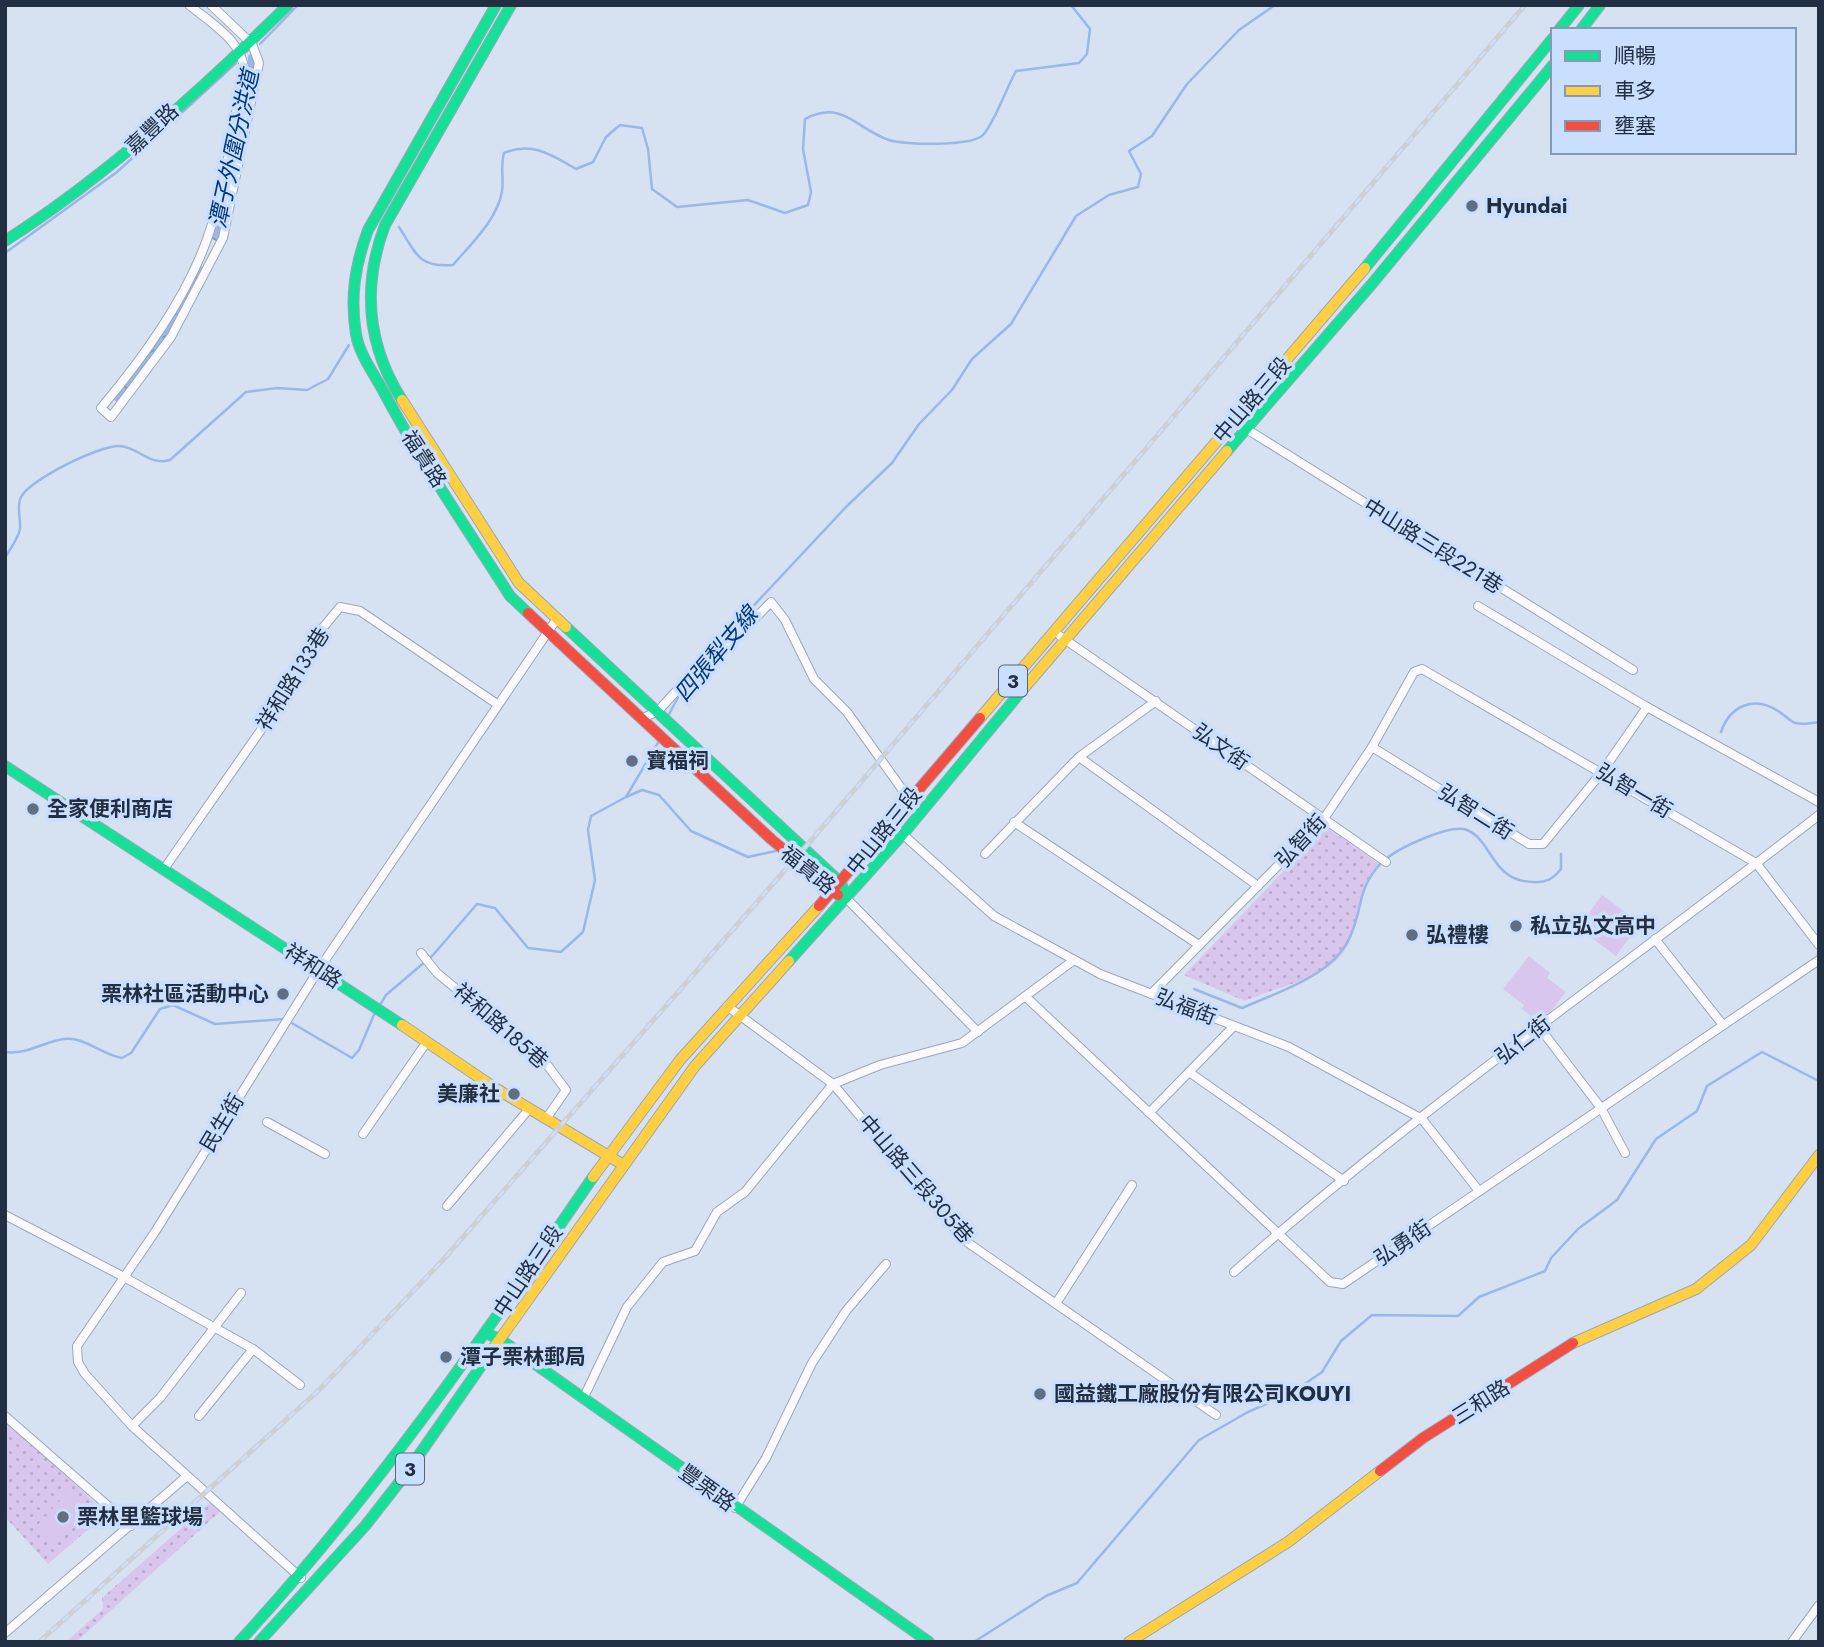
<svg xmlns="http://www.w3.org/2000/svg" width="1824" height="1647" font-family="Jost,'Noto Sans TC',sans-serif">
<defs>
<pattern id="green-dots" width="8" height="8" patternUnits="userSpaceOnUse" patternTransform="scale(1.75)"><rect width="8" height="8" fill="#d9c6ec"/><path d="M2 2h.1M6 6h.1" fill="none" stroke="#baaacc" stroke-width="1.8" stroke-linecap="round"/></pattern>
<pattern id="water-ripples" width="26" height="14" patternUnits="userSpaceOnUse" patternTransform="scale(1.75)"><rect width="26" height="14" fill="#99b8e8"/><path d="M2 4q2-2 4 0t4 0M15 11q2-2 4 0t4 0" fill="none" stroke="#7c96be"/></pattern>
</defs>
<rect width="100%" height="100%" fill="#d6e1f2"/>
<g fill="url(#green-dots)">
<path d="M1326 827 1379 864C1358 894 1362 908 1350 940 1336 979 1278 985 1245 1001L1184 975Z"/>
<polygon points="5,1416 106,1514 48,1564 5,1517"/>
<polygon points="212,1501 222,1510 76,1642 66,1642 103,1609 102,1598"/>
</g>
<g fill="#d9c6ec">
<polygon points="1602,895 1640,923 1616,956 1578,928"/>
<polygon points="1529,956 1550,973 1547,978 1566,992 1541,1024 1522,1009 1524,1005 1503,989"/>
<polygon points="68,1491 89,1509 56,1543 37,1526"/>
</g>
<g fill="url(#water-ripples)">
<polygon points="247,71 255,72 218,242 210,238"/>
<polygon points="198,265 205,268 173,328 118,403 112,398"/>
</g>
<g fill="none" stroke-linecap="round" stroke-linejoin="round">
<g stroke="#99b8e8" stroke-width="2.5">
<polyline points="260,44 298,5"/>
<path d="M399 227C416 253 418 268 453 265 470 245 498 219 502 191 504 178 500 167 504 153 532 141 552 155 576 169L593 162 606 137 620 125 642 128 648 149 652 189 677 207 748 200 785 213 808 205 811 192 803 149 805 119C843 99 856 129 889 140 904 145 974 147 984 134 997 117 1005 91 1016 71L1079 63 1087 54 1090 29 1071 5"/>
<polyline points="5,253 117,172 236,63"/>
<path d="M5 558C10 549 18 539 20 529 21 518 16 507 21 497 31 479 100 445 120 446 140 448 149 466 170 460L246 392 277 388 307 390 328 379 349 345"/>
<polyline points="688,682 714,648 846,507 892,463 919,424 952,390 972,359 1011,324 1076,216 1109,195 1138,187 1141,174 1129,151 1152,136 1187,84 1239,30 1275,5"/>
<polyline points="667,718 682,690"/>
<path d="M1721 732C1730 706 1754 695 1778 711 1784 714 1790 722 1796 723 1802 725 1812 723 1819 722"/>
<polyline points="626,797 642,790 659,795 691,831 748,857 780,850"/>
<path d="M1386 859C1399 848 1451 823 1467 830 1493 841 1491 881 1533 882 1546 883 1553 879 1561 869V854"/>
<path d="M1194 989 1242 1008C1280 991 1337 975 1352 932 1364 902 1357 890 1381 863"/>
<polyline points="380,1005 386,995 433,955 477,904 495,908 528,948 561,952 583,932 595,880 588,830 591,816 626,797 659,741"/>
<polyline points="290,1022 352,1058 359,1050 376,1010"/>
<path d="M5 1052C28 1055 42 1042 64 1039 84 1036 102 1055 122 1058L131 1053 160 1009 173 1005 215 1024 284 1019"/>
<polyline points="974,1642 1046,1596 1077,1583 1199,1440 1248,1412 1293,1392 1322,1372 1341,1341 1372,1315 1458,1316 1479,1297 1545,1271 1551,1258 1578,1229 1617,1200 1656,1139 1697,1111 1707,1086 1762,1052 1819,1081"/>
</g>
<polyline stroke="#99b8e8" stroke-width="10" points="250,84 253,58"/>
<defs>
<g id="street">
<path d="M189 5C211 23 249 45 243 76 233 125 227 176 212 224 193 289 144 357 101 408L111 417 171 337 223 238 259 63 252 44 211 5"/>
<polyline points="1245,428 1633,670"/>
<polyline points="1478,606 1647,707 1819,802"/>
<polyline points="1060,636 1386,862"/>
<polyline points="641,719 658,711 680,687 697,685 713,662 771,602 785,620 814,679 847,712 909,799"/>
<polyline points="1372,747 1529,844 1543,844 1602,772 1647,707"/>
<polyline points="1079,757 1258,886"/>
<polyline points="889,822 994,916 1100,974 1289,1047 1422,1119 1479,1191"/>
<polyline points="1014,822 1199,945"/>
<polyline points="985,854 1079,757 1156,701"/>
<polyline points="164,869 277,707 321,630 340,607 360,611 497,704"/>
<polyline points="846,898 978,1032"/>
<polyline points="1655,939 1723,1025"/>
<polyline points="421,953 437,973 545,1062 566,1090 546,1119"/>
<polyline points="1151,994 1323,820 1372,747 1414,672 1422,669 1756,863 1819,945"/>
<polyline points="1026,997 1330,1282 1343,1284 1819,960"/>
<polyline points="727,1006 833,1084 964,1240 1216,1415"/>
<polyline points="1539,1027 1601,1108 1625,1153"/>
<polyline points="1189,1072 1344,1181"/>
<polyline points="1149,1113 1234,1026"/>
<polyline points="267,1122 325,1154"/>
<polyline points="363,1134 426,1043"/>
<polyline points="447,1206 529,1109"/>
<polyline points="5,1215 124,1277 253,1349 300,1385"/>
<path d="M1234 1272C1419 1108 1624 967 1819 815"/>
<polyline points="1057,1302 1132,1185"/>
<polyline points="583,1399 627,1307 663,1262 695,1251 717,1212 745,1192 833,1084 880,1065 962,1043 1074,960"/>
<polyline points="5,1416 131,1526"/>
<polyline points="199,1416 253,1349"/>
<polyline points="132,1426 160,1398 241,1293"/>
<polyline points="735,1508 766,1458 812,1363 846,1311 886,1264"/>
<polyline points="301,1578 132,1426 85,1374 78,1362 77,1346 155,1232 319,969 556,620"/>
<polyline points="5,1633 187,1476"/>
<polyline points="1792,1642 1819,1605"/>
</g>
<g id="fast">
<path d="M496 5 368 230C355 265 350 297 356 334 359 353 372 371 381 387 419 459 466 527 510 596L528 613"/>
<polyline points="1559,30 1579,5"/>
<polyline points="1581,30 1600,5"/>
<path d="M5 241C108 175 201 90 288 5"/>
<polyline points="1365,268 1553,38"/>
<path d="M402 400C367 345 362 286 385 225L511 5"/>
<polyline points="1227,451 1371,285 1553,65"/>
<polyline points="566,627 841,883 846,898"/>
<polyline points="5,766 402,1025"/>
<polyline points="789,961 904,833 1024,688"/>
<polyline points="486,1333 501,1340 929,1642"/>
<path d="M239 1642C372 1498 482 1339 593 1177"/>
<polyline points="259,1642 365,1526 405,1475 495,1346"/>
</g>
<g id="slow">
<polyline points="402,400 519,583 566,627"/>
<polyline points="1024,688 1227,451"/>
<polyline points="980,718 1365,268"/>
<polyline points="402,1025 495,1088 622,1164"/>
<polyline points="593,1177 680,1060 819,906"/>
<polyline points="1573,1343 1696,1289 1751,1245 1819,1155"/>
<polyline points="495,1346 695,1066 789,961"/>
<polyline points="1129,1642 1288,1542 1380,1471"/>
</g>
<g id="jam">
<polyline points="528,613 771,839 838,895"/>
<polyline points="819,906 980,718"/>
<polyline points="1380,1471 1423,1438 1573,1343"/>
</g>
</defs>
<use href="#street" stroke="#9ca7b7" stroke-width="10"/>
<use href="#fast" stroke="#9ca7b7" stroke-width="12"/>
<use href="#slow" stroke="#9ca7b7" stroke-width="12"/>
<use href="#jam" stroke="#9ca7b7" stroke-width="12"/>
<use href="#street" stroke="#f9fafd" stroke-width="8"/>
<use href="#fast" stroke="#16e098" stroke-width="10"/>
<use href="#slow" stroke="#ffcf43" stroke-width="10"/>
<use href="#jam" stroke="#f24e42" stroke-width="10"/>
<defs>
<polyline id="rail" points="39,1642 318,1391 442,1261 808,844 1525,5"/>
</defs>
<use href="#rail" stroke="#cccfd4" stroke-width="5"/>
<use href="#rail" stroke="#cadffe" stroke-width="2.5" stroke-dasharray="8" stroke-linecap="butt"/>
</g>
<g fill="#616d80" stroke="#cadffe" stroke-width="2.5">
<circle cx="1472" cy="206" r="7"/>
<circle cx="632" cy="761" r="7"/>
<circle cx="33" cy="809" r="7"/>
<circle cx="1516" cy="926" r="7"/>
<circle cx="1412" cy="935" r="7"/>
<circle cx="283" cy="994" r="7"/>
<circle cx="514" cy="1094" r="7"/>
<circle cx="446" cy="1357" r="7"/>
<circle cx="1040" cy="1394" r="7"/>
<circle cx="63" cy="1517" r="7"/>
</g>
<g text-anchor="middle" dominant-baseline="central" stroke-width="7" stroke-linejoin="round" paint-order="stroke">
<g fill="#cadffe" stroke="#54647b" stroke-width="2">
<rect x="999" y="665.5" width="28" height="31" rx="5"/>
<rect x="396" y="1453.5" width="28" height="31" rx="5"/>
</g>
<g font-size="19" font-weight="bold" fill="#222f43">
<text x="1013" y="681">3</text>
<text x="410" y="1469">3</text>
</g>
<g font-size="21" fill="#222f43" stroke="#cadffe">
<text transform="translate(152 129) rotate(-43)">嘉豐路</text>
<text transform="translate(1252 400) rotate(-49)">中山路三段</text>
<text transform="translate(424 459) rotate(57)">福貴路</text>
<text transform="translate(1433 546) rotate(32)">中山路三段221巷</text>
<text transform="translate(293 679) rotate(-58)">祥和路133巷</text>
<text transform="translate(1221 747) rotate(35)">弘文街</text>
<text transform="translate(1634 791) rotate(31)">弘智一街</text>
<text transform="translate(1476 812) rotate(32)">弘智二街</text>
<text transform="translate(884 831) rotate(-51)">中山路三段</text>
<text transform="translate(1301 841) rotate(-47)">弘智街</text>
<text transform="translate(808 870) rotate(39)">福貴路</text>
<text transform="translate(313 966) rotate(33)">祥和路</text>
<text transform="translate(1186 1007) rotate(21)">弘福街</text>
<text transform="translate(501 1026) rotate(41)">祥和路185巷</text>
<text transform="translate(1523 1040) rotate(-38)">弘仁街</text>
<text transform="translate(222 1123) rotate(-59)">民生街</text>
<text transform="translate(916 1179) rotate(49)">中山路三段305巷</text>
<text transform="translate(1403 1243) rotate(-34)">弘勇街</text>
<text transform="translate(528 1271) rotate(-56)">中山路三段</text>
<text transform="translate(1481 1402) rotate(-32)">三和路</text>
<text transform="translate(707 1488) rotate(36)">豐栗路</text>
</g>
<g font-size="21" font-weight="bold" fill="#222f43" stroke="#cadffe" text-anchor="start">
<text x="1486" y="206">Hyundai</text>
<text x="646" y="761">寶福祠</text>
<text x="47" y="809">全家便利商店</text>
<text x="1530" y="926">私立弘文高中</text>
<text x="1426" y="935">弘禮樓</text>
<text x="269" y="994" text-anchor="end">栗林社區活動中心</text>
<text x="500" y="1094" text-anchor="end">美廉社</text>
<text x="460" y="1357">潭子栗林郵局</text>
<text x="1054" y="1394">國益鐵工廠股份有限公司KOUYI</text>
<text x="77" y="1517">栗林里籃球場</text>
</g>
<g font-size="23" font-style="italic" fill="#01377b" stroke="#cadffe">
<text transform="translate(234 149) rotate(-78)">潭子外圍分洪道</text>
<text transform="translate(716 654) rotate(-50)">四張犁支線</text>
</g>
</g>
<rect width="1824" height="1647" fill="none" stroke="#222f43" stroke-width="14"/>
<rect x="1551" y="28" width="245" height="126" fill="#cadffe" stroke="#8799b3" stroke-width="2"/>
<rect x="1565" y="51" width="35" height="10" fill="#16e098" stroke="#8799b3" stroke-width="2"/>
<text x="1614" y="63" font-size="21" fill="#222f43">順暢</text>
<rect x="1565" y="86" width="35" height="10" fill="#ffcf43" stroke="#8799b3" stroke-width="2"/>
<text x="1614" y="98" font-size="21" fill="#222f43">車多</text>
<rect x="1565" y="121" width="35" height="10" fill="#f24e42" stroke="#8799b3" stroke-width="2"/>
<text x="1614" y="133" font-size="21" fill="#222f43">壅塞</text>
</svg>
